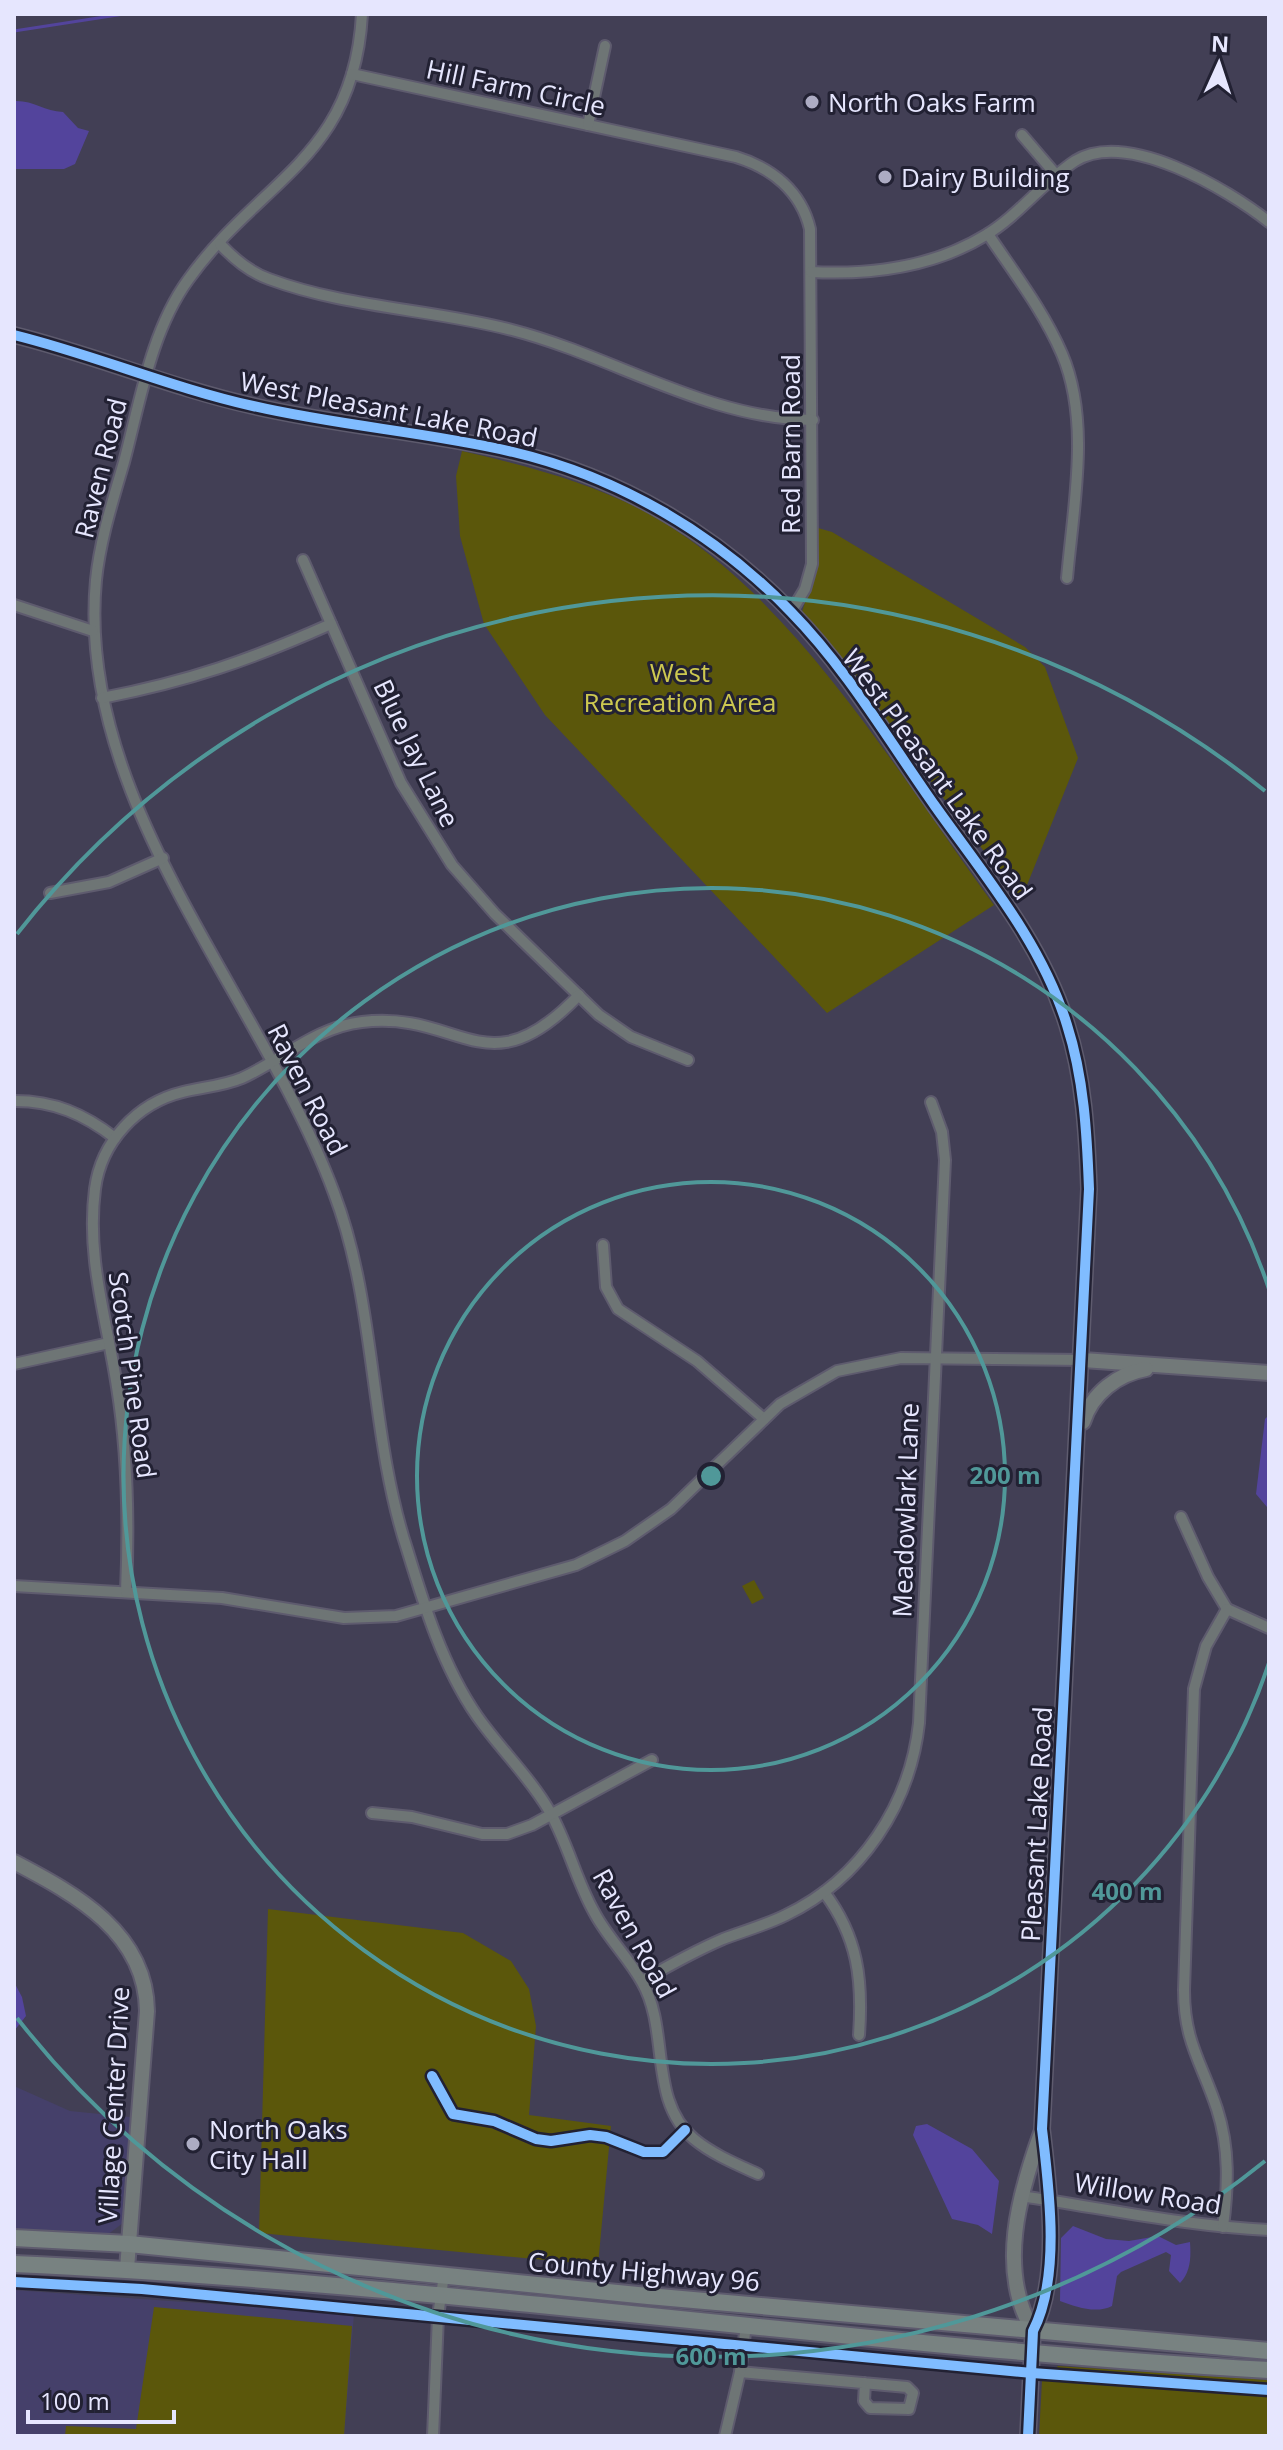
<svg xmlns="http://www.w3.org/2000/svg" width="1283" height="2450" font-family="'Open Sans',sans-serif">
<rect width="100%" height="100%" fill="#423f55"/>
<g fill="#45406a">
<polygon points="14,2086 70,2111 130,2117 123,2223 107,2235 14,2229"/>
<polygon points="14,2290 354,2314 344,2436 14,2436"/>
</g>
<g fill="#5b570b">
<path d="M462 451C536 468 613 488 677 531 805 615 904 782 994 905L827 1013 545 715 484 624 460 536 456 476Z"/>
<polygon points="818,528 832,532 1025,647 1045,667 1078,758 1021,900 802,612 816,566"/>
<polygon points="754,1580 764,1598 752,1604 742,1586"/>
<polygon points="268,1909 463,1933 511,1961 529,1989 536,2026 529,2115 611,2126 598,2265 259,2233"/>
<polygon points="154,2307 352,2326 344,2436 65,2436 66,2426 136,2429"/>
<polygon points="1058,2366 1269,2380 1269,2436 1039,2436 1042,2381"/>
</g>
<g fill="#53449c">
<path d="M14 101C33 100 44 111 63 112L78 128 89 131 75 164 64 169H14Z"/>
<polygon points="1269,1415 1269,1506 1267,1507 1256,1494 1265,1419"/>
<polygon points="14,1982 22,1997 26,2016 14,2031"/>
<polygon points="927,2124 972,2149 999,2181 992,2234 978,2225 952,2219 913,2135 916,2126"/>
<path d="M1073 2226 1106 2239 1129 2241 1158 2236 1176 2245 1190 2242C1191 2256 1191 2272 1180 2283L1169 2271 1171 2255 1166 2252 1121 2272 1117 2276 1112 2306C1096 2314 1076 2307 1060 2301L1061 2238Z"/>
</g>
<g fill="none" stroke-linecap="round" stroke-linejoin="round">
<polyline stroke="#53449c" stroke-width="3" points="14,31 124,14"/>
<defs>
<g id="street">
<path d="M362 14C354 159 259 180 188 280 151 331 140 402 124 462 113 500 100 540 96 580 75 802 261 995 334 1193 377 1306 369 1433 407 1549 424 1605 443 1667 477 1716 500 1749 530 1777 550 1812 568 1844 576 1880 594 1912 607 1937 628 1957 642 1982 670 2030 648 2101 694 2139 712 2154 736 2164 758 2174"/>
<path d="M352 74 736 157C772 168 801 191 810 229L812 564 805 589 791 612"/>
<polyline points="588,125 605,46"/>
<polyline points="1022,135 1057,176"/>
<path d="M988 234C1014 273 1043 310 1062 354 1091 422 1073 507 1067 578"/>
<path d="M220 244C234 259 249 272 269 279 347 308 432 309 512 330 613 356 707 419 813 420"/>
<path d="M811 272C870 275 934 267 986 235 1019 215 1043 182 1075 161 1127 129 1227 189 1269 222"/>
<polyline points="303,560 401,783 452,865 495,914 599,1015 631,1037 688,1060"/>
<polyline points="14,605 93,631"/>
<path d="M102 698C190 681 250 660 331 624"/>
<polyline points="50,893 109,882 163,858"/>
<path d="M15 1101C54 1101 84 1114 115 1138"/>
<polyline points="603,1245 606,1287 618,1309 697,1361 764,1419"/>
<polyline points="14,1364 109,1343"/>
<polyline points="1181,1517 1208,1577 1227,1609"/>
<polyline points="14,1586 222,1598 344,1618 396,1616 576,1565 625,1541 671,1509 780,1404 837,1371 901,1358 1083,1360"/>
<path d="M126 1592C129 1523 128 1455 117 1387 107 1320 86 1258 95 1189 101 1142 137 1103 183 1092 203 1087 223 1086 242 1078 282 1060 316 1027 362 1022 462 1010 486 1092 579 995"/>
<polyline points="1227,1609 1269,1628"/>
<polyline points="372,1813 412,1817 482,1834 507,1834 532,1825 652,1760"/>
<path d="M824 1892C858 1937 863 1980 859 2035"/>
<path d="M642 1981C668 1966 695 1951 723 1939 744 1931 766 1925 786 1915 861 1879 910 1805 919 1723L945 1160 942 1132 931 1102"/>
<path d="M1020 2196C1103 2208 1185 2226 1269 2230"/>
<path d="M1223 2227C1228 2187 1230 2149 1217 2109 1202 2063 1184 2042 1184 1990L1194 1689 1206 1646 1227 1609"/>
<polyline points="740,2372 907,2387 913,2393 909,2409 870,2408 864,2401 865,2383"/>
<polyline points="433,2436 438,2316 444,2275"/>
<polyline points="725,2436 740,2372 746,2325"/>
</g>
<g id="secondary">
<path d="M14 335C95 355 172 388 253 406 339 426 428 432 513 452 619 477 716 534 791 612 847 669 889 741 935 806 984 875 1042 943 1067 1025 1084 1078 1087 1134 1089 1189L1042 2129C1049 2188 1061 2277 1033 2331L1028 2436"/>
<polyline points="1083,1360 1269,1373"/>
<path d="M1083 1422C1092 1393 1118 1374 1146 1369"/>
<path d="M14 1862C77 1895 146 1933 147 2011L127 2269"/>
<path d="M1033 2331C997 2271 1019 2194 1041 2133"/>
</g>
<g id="primary">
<polyline points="14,2238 129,2244 648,2296 1269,2351"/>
<path d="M14 2264C434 2283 850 2346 1269 2370"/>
</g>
</defs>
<use href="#street" stroke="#5e5b6e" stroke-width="14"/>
<use href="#secondary" stroke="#5e5b6e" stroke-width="18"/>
<use href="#primary" stroke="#5e5b6e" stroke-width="20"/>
<use href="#street" stroke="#6e7575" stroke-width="10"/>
<use href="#secondary" stroke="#727979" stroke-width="14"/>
<use href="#primary" stroke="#788281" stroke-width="16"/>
<defs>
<g id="cycleway">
<path d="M14 335C95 355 172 388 253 406 339 426 428 432 513 452 619 477 716 534 791 612 847 669 889 741 935 806 984 875 1042 943 1067 1025 1084 1078 1087 1134 1089 1189L1042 2129C1049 2188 1061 2277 1033 2331L1028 2436"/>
<polyline points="432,2076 453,2114 494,2121 536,2139 551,2141 590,2135 606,2137 644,2152 663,2152 685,2130"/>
<polyline points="14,2282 142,2289 1032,2373 1269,2390"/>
</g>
</defs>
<use href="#cycleway" stroke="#222133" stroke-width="15"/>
<use href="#cycleway" stroke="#80bcff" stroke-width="10"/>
</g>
<g fill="none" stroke="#509899" stroke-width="4">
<circle cx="711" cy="1476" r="294"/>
<path d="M1269 1663A588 588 0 1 1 1269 1289"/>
<path d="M1265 2161A881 881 0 0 1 17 2018M17 934A881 881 0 0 1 1265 791"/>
</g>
<g fill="#adacc3" stroke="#222133" stroke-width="3">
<circle cx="812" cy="102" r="8"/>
<circle cx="885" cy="177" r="8"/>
<circle cx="193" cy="2144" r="8"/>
</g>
<g text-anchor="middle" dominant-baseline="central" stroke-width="6" stroke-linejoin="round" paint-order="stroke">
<g font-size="26" fill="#e6e6fe" stroke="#222133">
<text transform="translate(516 87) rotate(12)">Hill Farm Circle</text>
<text transform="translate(389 409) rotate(11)">West Pleasant Lake Road</text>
<text transform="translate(790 444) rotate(-90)">Red Barn Road</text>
<text transform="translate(100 468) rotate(-76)">Raven Road</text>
<text transform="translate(417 753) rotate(64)">Blue Jay Lane</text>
<text transform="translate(938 774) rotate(54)">West Pleasant Lake Road</text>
<text transform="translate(308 1089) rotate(63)">Raven Road</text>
<text transform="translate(133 1375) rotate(82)">Scotch Pine Road</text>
<text transform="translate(905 1510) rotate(-88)">Meadowlark Lane</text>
<text transform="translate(1036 1824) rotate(-87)">Pleasant Lake Road</text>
<text transform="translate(635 1933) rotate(61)">Raven Road</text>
<text transform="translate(113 2105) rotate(-87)">Village Center Drive</text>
<text transform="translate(1148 2193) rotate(9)">Willow Road</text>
<text transform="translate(644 2271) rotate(5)">County Highway 96</text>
</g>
<g font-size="26" fill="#e6e6fe" stroke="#222133" text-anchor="start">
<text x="828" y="102">North Oaks Farm</text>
<text x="901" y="177">Dairy Building</text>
<text x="209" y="2129">North Oaks<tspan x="209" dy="30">City Hall</tspan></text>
</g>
<g font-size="26" fill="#cdc850" stroke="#222133">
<text x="680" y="672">West<tspan x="680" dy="30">Recreation Area</tspan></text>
</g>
</g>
<circle cx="711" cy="1476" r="12" fill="#509899" stroke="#222133" stroke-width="4"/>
<g font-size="24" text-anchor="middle" font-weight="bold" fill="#509899" stroke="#222133" stroke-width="6" stroke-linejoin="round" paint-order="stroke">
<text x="1005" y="1484">200 m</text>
<text x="1127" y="1900">400 m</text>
<text x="711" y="2365">600 m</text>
</g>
<rect width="1283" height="2450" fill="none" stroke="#e6e6fe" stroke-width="32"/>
<g transform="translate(1219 64) rotate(3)" stroke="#222133" stroke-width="6" paint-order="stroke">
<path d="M0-6L14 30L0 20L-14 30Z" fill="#e6e6fe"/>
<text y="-12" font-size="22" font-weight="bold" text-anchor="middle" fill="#e6e6fe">N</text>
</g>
<path d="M28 2410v12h146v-12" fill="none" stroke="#e6e6fe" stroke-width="4"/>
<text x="40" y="2410" font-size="24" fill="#e6e6fe" stroke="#222133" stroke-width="6" paint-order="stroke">100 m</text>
</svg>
